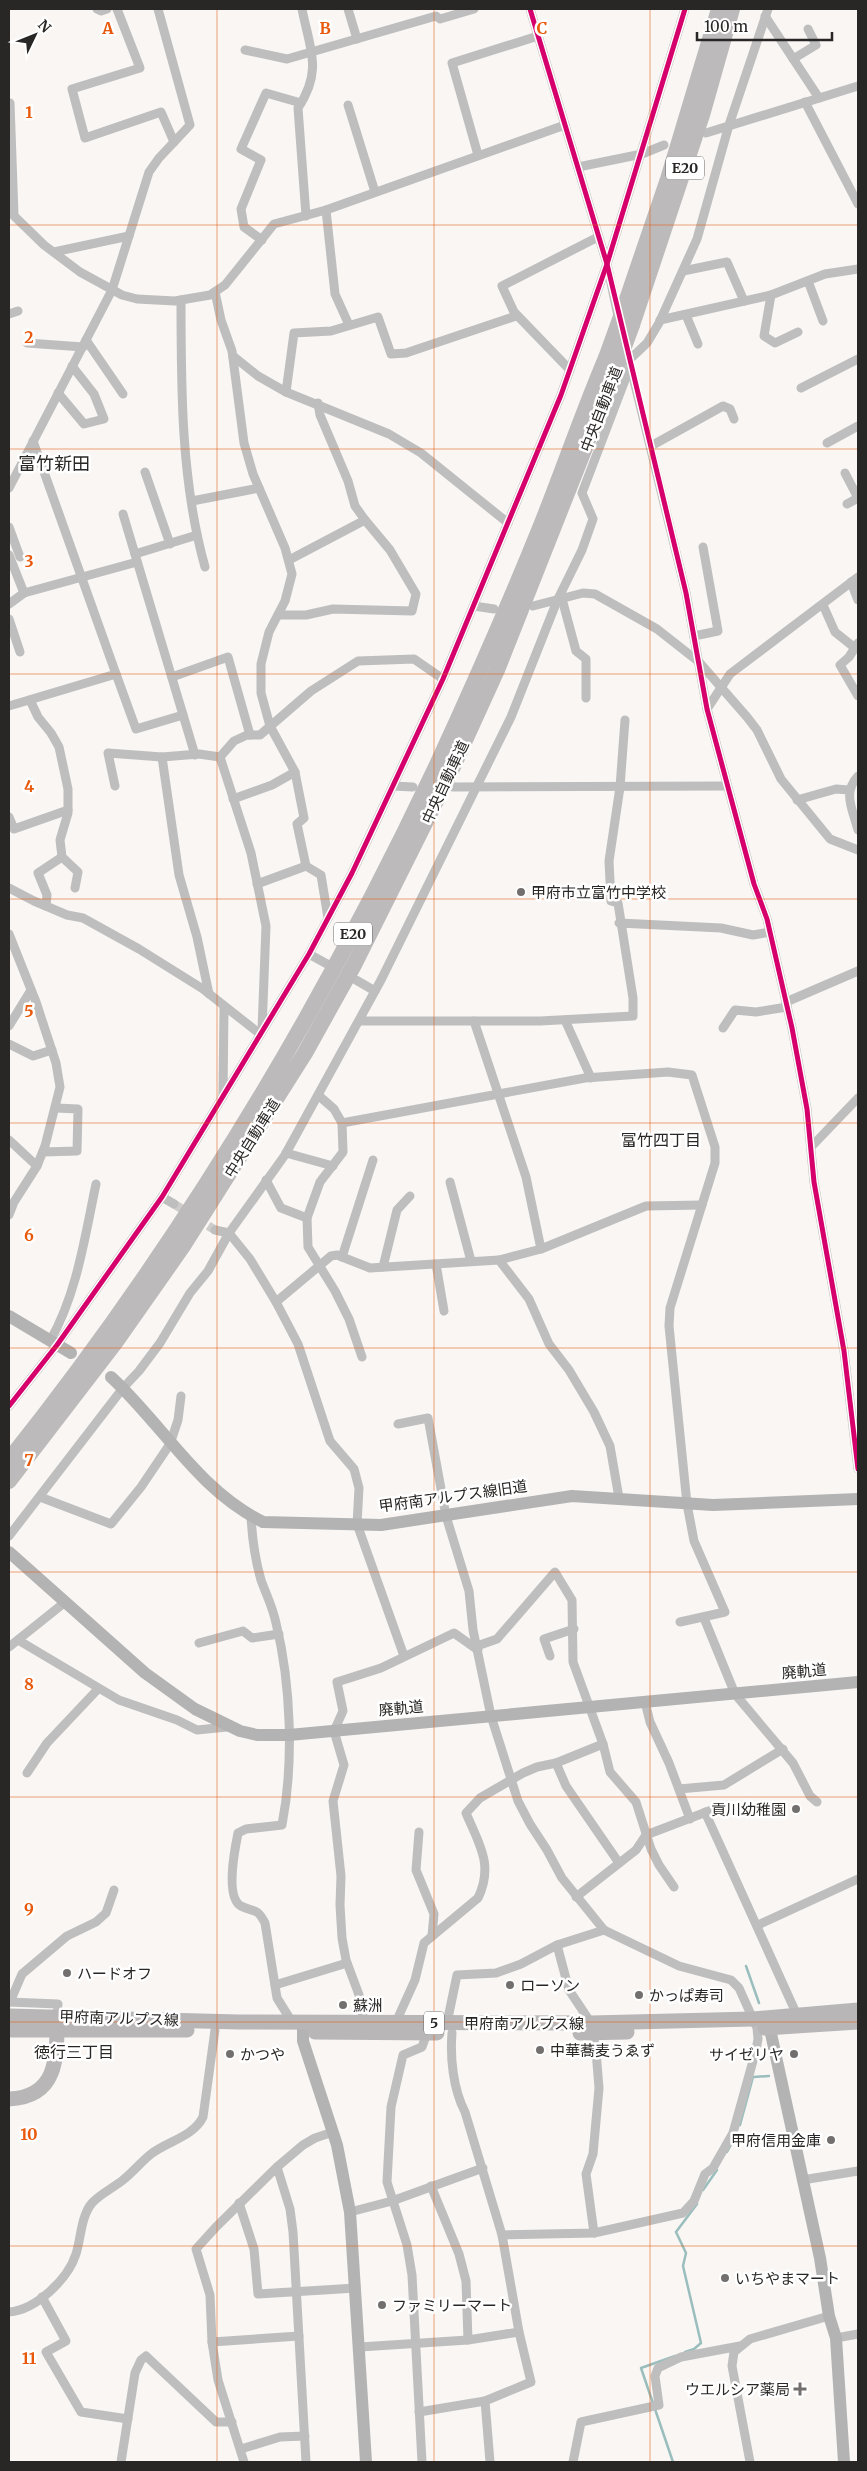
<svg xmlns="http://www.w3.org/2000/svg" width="867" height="2471" font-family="Merriweather,'Noto Sans JP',serif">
<rect width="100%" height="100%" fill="#f9f6f4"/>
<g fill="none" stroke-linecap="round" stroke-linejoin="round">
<g stroke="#9abebd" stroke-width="2.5">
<polyline points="746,1966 759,2003"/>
<polyline points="740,2125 753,2077 769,2076"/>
<polyline points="727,2152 736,2135"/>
<polyline points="703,2190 717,2170"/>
<polyline points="685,2352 694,2349 701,2343 683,2266 686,2253 676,2232 697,2204"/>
<polyline points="673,2462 641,2368 675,2356"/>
</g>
<polyline stroke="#cfcdcb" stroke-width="9" stroke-dasharray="9 4.5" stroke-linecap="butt" points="174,1204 215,1230"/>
<g stroke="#bebebe" stroke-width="9">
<polyline points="97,9 101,11 107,9"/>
<polyline points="117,9 140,68 72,89 85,138 161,112 174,142"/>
<path d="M302 9C310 50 323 70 298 108L306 216"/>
<polyline points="348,9 357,39"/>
<polyline points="530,9 607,264 618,316"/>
<polyline points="765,16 819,98"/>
<polyline points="245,50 287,59 436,16 440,19 474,9"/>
<polyline points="793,59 816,45 808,29"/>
<polyline points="805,102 858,204"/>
<polyline points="10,103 14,215"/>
<polyline points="348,105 375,192"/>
<polyline points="706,133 858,86"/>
<polyline points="478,155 452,63 538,36"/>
<polyline points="578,167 642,154 664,145"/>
<polyline points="326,210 335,294 349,325"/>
<polyline points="9,211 44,245 80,272 122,295 137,299 175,301 210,295 225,285 274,224 326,210 565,125"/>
<polyline points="262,240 244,227 241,209 261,160 241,149 266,93 301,103"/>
<polyline points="54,252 129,236"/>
<polyline points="683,271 727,262 744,301"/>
<polyline points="808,281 823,321"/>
<polyline points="215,292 221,320 232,351 244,443 253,474 285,548 292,574 285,601 269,632 261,664 261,693 270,726 295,772 304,818 297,824 306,866 257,884"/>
<polyline points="771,295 764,336 775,343 798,332"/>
<path d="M181 300C181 388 181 482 205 567"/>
<polyline points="9,314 18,311"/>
<polyline points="686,315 698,344"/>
<polyline points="660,320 771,295 825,274 858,269"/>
<polyline points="86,340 123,394"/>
<polyline points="27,343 83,347"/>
<polyline points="626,348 686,593 707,709 754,884 767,919 792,1028 807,1109 814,1182 844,1351 858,1469"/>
<polyline points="233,356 258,376 286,392 389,434 421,453 508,523"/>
<polyline points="628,361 647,343 659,323 697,239 729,125 768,9"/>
<polyline points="570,370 514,312 502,286 598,237"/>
<polyline points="801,388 858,359"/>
<polyline points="286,392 294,333 331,331 378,317 391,354 406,353 516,316"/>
<polyline points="58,393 84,424 104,419 94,394 72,366"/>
<polyline points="318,403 320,415 348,481 355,506 365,520"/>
<polyline points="827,443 858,426"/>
<polyline points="651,446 723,406 730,409 734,419"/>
<polyline points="145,472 170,544"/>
<polyline points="845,473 858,498"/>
<polyline points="9,488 112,290 149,172 159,158 190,125 158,9"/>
<polyline points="192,501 259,488"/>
<polyline points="847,504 858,498"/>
<polyline points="123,514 195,755"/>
<polyline points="9,527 20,557"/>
<polyline points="135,554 197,535"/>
<polyline points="9,555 24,593"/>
<polyline points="851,582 858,600"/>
<polyline points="562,599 576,651 586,659 586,698"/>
<polyline points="9,604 24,593 137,562"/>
<polyline points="823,605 835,632 855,648"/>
<polyline points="474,606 494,609"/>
<polyline points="533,606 583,593 595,594 657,629 699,662 747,717 757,730 781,779 830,839 858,850"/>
<polyline points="278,615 306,615 333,609 412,611 416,594 390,550 365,520 289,560"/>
<polyline points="9,619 20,652"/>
<polyline points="694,636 718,631 703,547"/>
<polyline points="858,643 849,657 840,665 858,696"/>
<polyline points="116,674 136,729 183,715"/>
<polyline points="172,677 228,657 250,735"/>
<polyline points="30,700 38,717 51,733 59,747 68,789 68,813 60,840 62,857 78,872 75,888"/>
<polyline points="9,706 116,674 33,441"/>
<polyline points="707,709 730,674 858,577"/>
<polyline points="162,757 179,875 197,937 209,994"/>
<polyline points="220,757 251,853 266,926 262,1030"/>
<path d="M858 776C842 793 853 810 858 830"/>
<polyline points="115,786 108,753 162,757 199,754 220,757 234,741 247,735 260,735 311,691 358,661 414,659 443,679"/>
<polyline points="393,786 413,787"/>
<polyline points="453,787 727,786"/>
<polyline points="233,799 272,785 295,772"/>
<polyline points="797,800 836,789 849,790"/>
<polyline points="9,817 14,829 68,810"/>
<polyline points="306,866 321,875 328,918"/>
<polyline points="9,888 34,901 67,915 83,918 139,949 203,989 260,1034"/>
<polyline points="46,906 47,895 38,873 62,857"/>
<polyline points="619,923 721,928 753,935 770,932"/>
<polyline points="9,934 36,1002 56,1063 60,1087 45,1146 37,1166 14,1202 9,1215"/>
<polyline points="309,954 327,964"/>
<polyline points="356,980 375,991"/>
<polyline points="786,1002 858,971"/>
<polyline points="565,1020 591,1078"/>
<polyline points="359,1021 540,1021 633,1016 633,998 618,903 611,901 609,861 620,787 625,720"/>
<polyline points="474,1021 526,1177 541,1249"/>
<polyline points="9,1026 31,990"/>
<polyline points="723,1028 735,1010 756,1012 787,1007"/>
<polyline points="9,1044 33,1056 52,1050"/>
<polyline points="223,1096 224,1007"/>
<polyline points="342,1123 585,1078 668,1072 692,1075 715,1147 715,1163 670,1308 669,1326 687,1504 694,1541 725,1612 680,1622"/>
<polyline points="9,1140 37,1166"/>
<polyline points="812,1146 858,1098"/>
<polyline points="43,1152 77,1151 78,1109 56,1108"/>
<polyline points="286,1153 333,1166"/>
<polyline points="266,1180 281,1208 307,1218 308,1247 335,1291 349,1319 362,1357"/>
<polyline points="450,1182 471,1261"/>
<polyline points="162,1197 174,1204"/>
<polyline points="307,1218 320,1182 343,1152 342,1123 334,1109 318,1095"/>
<polyline points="215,1230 229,1233 250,1259 276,1302 298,1344 330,1441 354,1469 359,1488 357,1524 404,1656"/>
<polyline points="342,1257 373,1160"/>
<polyline points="499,1260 529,1299 549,1344 569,1370 594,1412 610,1446 619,1498"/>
<polyline points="436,1264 444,1311"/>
<polyline points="383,1267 397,1210 410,1196"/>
<polyline points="276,1302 331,1256 337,1255 370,1268 499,1260 541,1249 646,1206 702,1205"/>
<path d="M50 1341C77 1294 85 1236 96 1184"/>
<polyline points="9,1406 57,1345 162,1197 309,954 352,873 443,679 561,395 607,264 685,9"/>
<polyline points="398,1424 428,1418 446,1516 469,1591 473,1630 491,1716 518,1801 530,1824 547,1850 562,1878 604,1930 679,1966 731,1980 739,1988 757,2028 758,2039 756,2050 733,2133 713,2168 705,2174 694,2201 683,2213 594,2233 502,2235"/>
<polyline points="40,1497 111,1524 141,1487 170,1444 178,1420 181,1396"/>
<path d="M251 1516C252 1537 255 1559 261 1580 266 1594 273 1608 276 1623 291 1684 294 1763 282 1825L246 1829 238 1833C235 1848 225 1897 241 1906 254 1913 256 1906 265 1923L277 1998 292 2022"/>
<polyline points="9,1536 123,1388 139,1371 160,1343 190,1293 208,1271 229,1233 285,1155 381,980 511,717 557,601 582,550 593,519 582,493 630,367"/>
<polyline points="704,1618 735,1694 793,1763 810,1796 817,1802"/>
<polyline points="18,1640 119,1700 177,1720 197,1730 227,1727"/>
<polyline points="199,1643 243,1631 252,1638 279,1634"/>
<polyline points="9,1647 64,1603"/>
<polyline points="550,1656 544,1639 574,1629"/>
<polyline points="645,1702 650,1722 669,1763 690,1819"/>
<polyline points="603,1744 610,1772 636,1802 651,1849 659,1865 674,1887"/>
<polyline points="556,1763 566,1786 619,1863"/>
<polyline points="27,1773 47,1743 98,1689"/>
<polyline points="679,1789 724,1785 783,1749"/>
<polyline points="705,1812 797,2015"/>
<polyline points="419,1832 416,1870 434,1914 432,1936"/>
<polyline points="576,1897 636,1850 646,1835 722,1806"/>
<polyline points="758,1925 858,1879"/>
<polyline points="557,1945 569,1990 591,2023 596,2051 599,2088 593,2154 586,2174 594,2233"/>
<polyline points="275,1985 347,1963"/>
<polyline points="9,2002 58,2004 57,2016"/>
<polyline points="10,2002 22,1974 67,1936 96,1922 106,1913 114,1890"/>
<polyline points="363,2021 362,2003 346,1960 342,1938 340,1905 341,1876 333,1801 344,1765 334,1731 343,1711 337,1682 381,1668 454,1633 478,1650"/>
<path d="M396 2022 415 1980 424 1943 478 1898C494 1865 479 1844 466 1813L480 1798 523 1773 537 1767 556 1763 603 1744 573 1662 572 1600 555 1572 497 1639 477 1646"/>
<polyline points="447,2023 457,1975 496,1973 521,1964 557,1945 604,1930"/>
<path d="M452 2033C450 2057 453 2089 465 2112L502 2235 519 2332 531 2382 485 2401 490 2462"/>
<polyline points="277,2167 290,2209 293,2232 306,2462"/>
<polyline points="802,2180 858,2171"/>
<polyline points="431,2186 459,2254 466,2281 468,2340"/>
<polyline points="239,2203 254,2249 258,2294 356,2288"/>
<polyline points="350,2212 392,2201 483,2168"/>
<polyline points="42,2297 66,2341 46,2352 81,2412 128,2419"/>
<path d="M9 2312C36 2310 68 2279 76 2254 81 2238 81 2216 92 2203 100 2194 113 2188 123 2180 133 2172 141 2162 151 2154 168 2141 193 2137 203 2117L215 2030"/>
<polyline points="836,2338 858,2334"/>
<polyline points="212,2342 299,2336"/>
<polyline points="360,2347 468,2340 519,2332"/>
<polyline points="419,2412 485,2401"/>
<polyline points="241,2449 280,2437 305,2436"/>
<polyline points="121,2462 135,2373 141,2360 146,2356 216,2422 232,2422"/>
<polyline points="244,2462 218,2380 212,2342 210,2295 196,2249 216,2227 277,2167 303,2145 315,2138 333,2132"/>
<polyline points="422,2462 412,2275 407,2245 387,2182 391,2107 403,2055 422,2047 427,2033"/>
<polyline points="573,2462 581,2422 659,2405 655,2376 658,2368 681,2357 740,2346"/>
<polyline points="750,2462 732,2366 734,2352 750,2339 829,2316"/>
</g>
<g stroke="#b3b3b3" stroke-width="12">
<polyline points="9,1316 71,1353"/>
<path d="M111 1377C163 1425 198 1490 263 1522L381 1525 572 1496 713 1505 858 1499"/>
<polyline points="9,1552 145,1673 195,1709 240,1731 257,1735 289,1735 858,1682"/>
<polyline points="768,2020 820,2258 829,2316 836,2338 844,2462"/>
<polyline points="303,2022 303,2041 337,2145 350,2212 366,2462"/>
</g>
<g stroke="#b8b6b7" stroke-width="15">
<polyline points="9,2016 239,2022 591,2023 753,2019 858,2010"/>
<polyline points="765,2028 858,2022"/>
<polyline points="9,2030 187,2030"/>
<polyline points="315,2032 437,2033"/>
<polyline points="580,2033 627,2032"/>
<path d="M9 2099C57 2097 57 2059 57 2021"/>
</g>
<g stroke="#bdbabb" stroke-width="16">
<polyline points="623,311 668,179 719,9"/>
<polyline points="632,325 702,115 732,9"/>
<path d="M9 1460C179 1247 320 1013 436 767 473 687 509 605 542 523 564 468 583 412 606 358"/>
<polyline points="9,1481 115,1343 183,1246 305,1053 355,963 451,771 497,670 611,382"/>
</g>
<g stroke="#bdbabb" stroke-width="16">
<polyline points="606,358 623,311"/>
<polyline points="611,382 632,325"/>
</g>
<defs>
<g id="cycleway">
<polyline points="530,9 607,264 686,593 707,709 754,884 767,919 792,1028 807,1109 814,1182 844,1351 858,1469"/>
<polyline points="9,1406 57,1345 162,1197 309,954 352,873 443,679 561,395 607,264 685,9"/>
</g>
</defs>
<use href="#cycleway" stroke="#fff" stroke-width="8"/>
<use href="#cycleway" stroke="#d6006c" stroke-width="5"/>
</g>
<path fill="none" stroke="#e8590c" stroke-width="1" stroke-opacity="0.55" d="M217 9V2462M434 9V2462M650 9V2462M9 225H858M9 449H858M9 674H858M9 899H858M9 1123H858M9 1348H858M9 1572H858M9 1797H858M9 2022H858M9 2246H858"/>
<g fill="#726f6e" stroke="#fff" stroke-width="2">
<circle cx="521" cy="892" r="5"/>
<circle cx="796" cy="1809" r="5"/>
<circle cx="67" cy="1973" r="5"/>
<circle cx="510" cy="1985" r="5"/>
<circle cx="639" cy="1995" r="5"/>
<circle cx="343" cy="2005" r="5"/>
<circle cx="540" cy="2050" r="5"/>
<circle cx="230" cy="2054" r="5"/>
<circle cx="794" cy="2054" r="5"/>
<circle cx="831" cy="2140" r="5"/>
<circle cx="725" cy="2278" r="5"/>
<circle cx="382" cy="2305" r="5"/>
<path d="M797.5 2381.5h5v5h5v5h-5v5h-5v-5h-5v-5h5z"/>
</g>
<g text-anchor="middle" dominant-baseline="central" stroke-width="5" stroke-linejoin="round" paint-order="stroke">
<g fill="#fff" stroke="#696867" stroke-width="1">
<rect x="666" y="156.5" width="38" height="23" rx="4"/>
<rect x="334" y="922.5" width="38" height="23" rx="4"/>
<rect x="424" y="2011.5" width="20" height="23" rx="4"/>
</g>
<g font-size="14" font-weight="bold" fill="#292726">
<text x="685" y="168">E20</text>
<text x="353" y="934">E20</text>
<text x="434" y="2023">5</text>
</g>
<g font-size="15" fill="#292726" stroke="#fff">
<text transform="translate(601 409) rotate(-69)">中央自動車道</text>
<text transform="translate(445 782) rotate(-65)">中央自動車道</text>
<text transform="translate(252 1138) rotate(-58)">中央自動車道</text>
<text transform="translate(453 1496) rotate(-8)">甲府南アルプス線旧道</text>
<text transform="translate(804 1671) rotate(-5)">廃軌道</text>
<text transform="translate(401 1708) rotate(-5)">廃軌道</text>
<text transform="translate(119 2018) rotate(2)">甲府南アルプス線</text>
<text x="524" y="2023">甲府南アルプス線</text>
</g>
<g font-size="15" fill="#292726" stroke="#fff" text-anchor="start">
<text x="531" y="892">甲府市立富竹中学校</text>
<text x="786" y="1809" text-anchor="end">貢川幼稚園</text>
<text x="77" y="1973">ハードオフ</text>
<text x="520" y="1985">ローソン</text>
<text x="649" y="1995">かっぱ寿司</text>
<text x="353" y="2005">蘇洲</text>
<text x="550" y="2050">中華蕎麦うゑず</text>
<text x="240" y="2054">かつや</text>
<text x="784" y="2054" text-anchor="end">サイゼリヤ</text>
<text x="821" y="2140" text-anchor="end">甲府信用金庫</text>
<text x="735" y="2278">いちやまマート</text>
<text x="392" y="2305">ファミリーマート</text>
<text x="790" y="2389" text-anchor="end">ウエルシア薬局</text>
</g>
<g font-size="16" fill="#292726" stroke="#fff">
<text x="661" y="1140">富竹四丁目</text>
<text x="74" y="2052">徳行三丁目</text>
</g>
<g font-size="18" fill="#292726" stroke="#fff">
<text x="54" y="463">富竹新田</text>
</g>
</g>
<g font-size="16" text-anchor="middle" font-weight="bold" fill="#e8590c" stroke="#fff" stroke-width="5" stroke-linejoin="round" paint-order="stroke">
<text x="108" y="34">A</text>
<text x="325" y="34">B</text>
<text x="542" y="34">C</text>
<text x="29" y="118">1</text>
<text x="29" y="343">2</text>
<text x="29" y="567">3</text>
<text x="29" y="792">4</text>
<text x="29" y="1017">5</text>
<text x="29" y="1241">6</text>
<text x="29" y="1466">7</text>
<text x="29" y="1690">8</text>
<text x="29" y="1915">9</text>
<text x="29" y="2140">10</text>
<text x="29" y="2364">11</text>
</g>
<rect width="867" height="2471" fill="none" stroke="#292726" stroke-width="20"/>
<g transform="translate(35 35) rotate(47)" stroke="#ffffff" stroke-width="4" paint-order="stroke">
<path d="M0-4L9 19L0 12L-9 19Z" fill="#292726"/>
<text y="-8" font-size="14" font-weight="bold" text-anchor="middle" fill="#292726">N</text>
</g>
<path d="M697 32v8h135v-8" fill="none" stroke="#292726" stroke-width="2.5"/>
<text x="704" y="32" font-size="15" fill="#292726" stroke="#ffffff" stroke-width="4" paint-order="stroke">100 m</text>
</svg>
